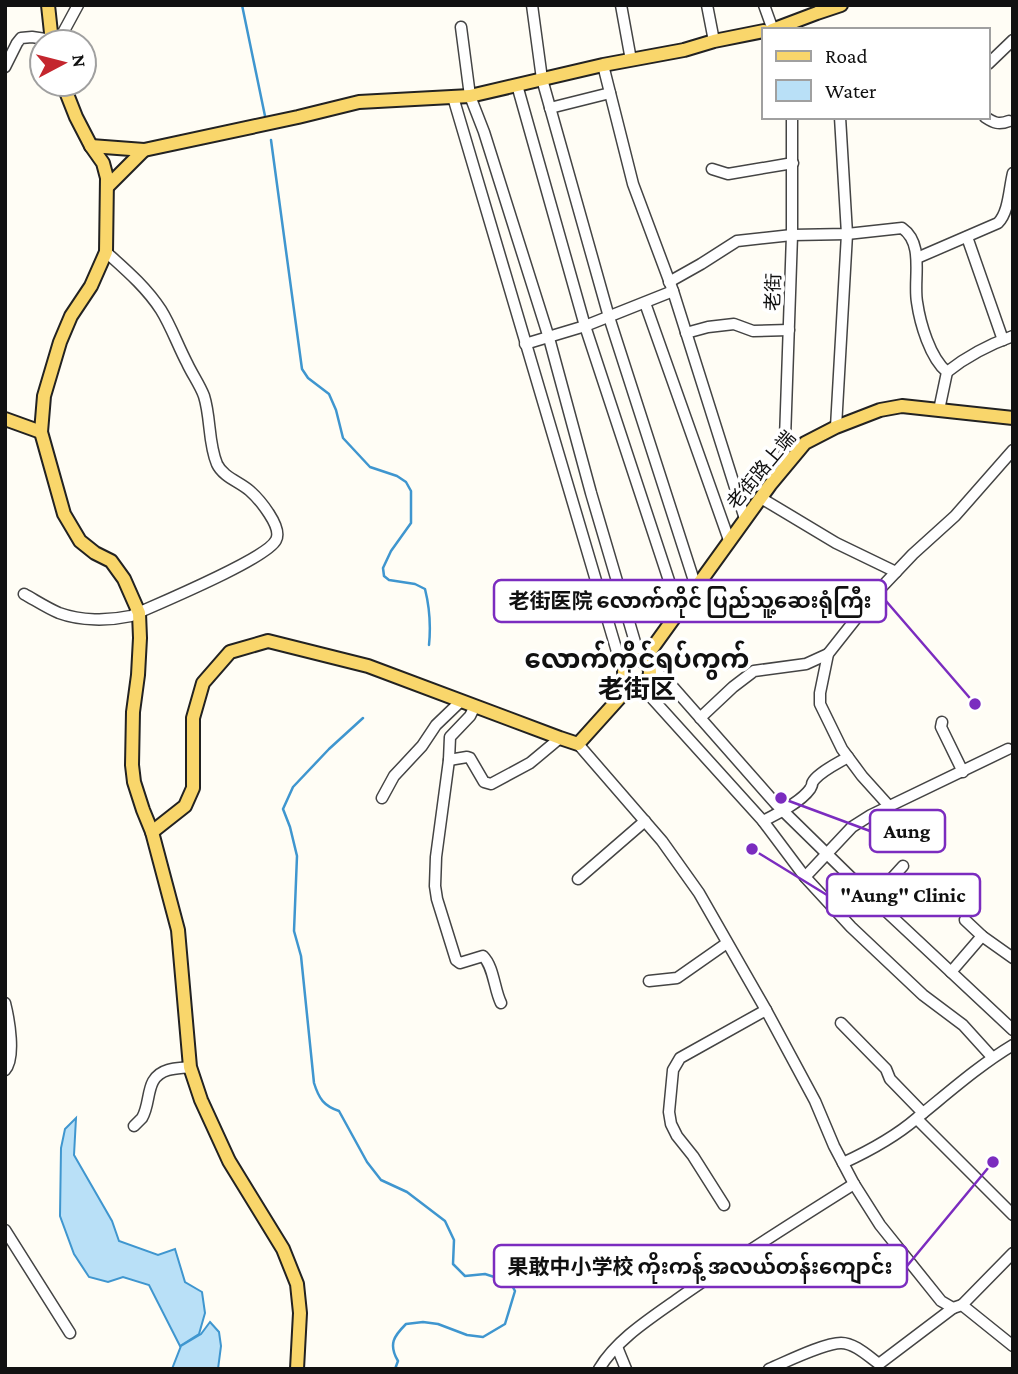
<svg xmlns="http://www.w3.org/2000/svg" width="1018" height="1374" font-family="'Crimson Pro','Noto Sans SC','Noto Sans Myanmar',serif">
<rect width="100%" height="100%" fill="#fffdf5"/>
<g fill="#b9e0f7" stroke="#3f96cf" stroke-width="2">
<polygon points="76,1118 74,1155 112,1221 119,1241 158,1255 175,1249 185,1282 202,1292 205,1313 199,1334 180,1346 149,1285 123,1277 108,1282 89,1277 74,1254 60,1216 61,1148 65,1129"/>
<polygon points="210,1322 219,1332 221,1346 218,1369 172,1369 181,1346 201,1334"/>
</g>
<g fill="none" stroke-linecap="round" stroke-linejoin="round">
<g stroke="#3f96cf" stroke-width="2.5">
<polyline points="242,5 265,116"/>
<path d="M271 140 302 369 308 378 329 394 336 410 343 438 370 467 397 476 406 482 411 491V523L391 551 383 568 384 576 389 580 415 584 425 589C430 609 431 625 429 645"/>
<path d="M363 718 329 749 293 787 283 809 290 827 297 856 294 931 301 956 314 1083C319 1099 324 1106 339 1111L367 1162 381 1180 407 1192 445 1221 454 1240 453 1264 465 1276 485 1274 510 1282 515 1291 505 1324 483 1337 467 1335 438 1324 423 1322 406 1324C394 1336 388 1344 398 1361L395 1369"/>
</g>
<defs>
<g id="minor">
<polyline points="532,5 542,79 609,317 696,587"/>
<polyline points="621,5 631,60"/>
<polyline points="707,5 714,41"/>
<polyline points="764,5 773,30"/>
<polyline points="461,27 470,96 484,132 549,338 591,493 640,659"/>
<polyline points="58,42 78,5"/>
<polyline points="988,64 1013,40"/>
<polyline points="603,65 633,184 673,291 745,519"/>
<polyline points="5,67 17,43 21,38 32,37 52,40"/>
<polyline points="517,85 585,326 679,611"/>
<polyline points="453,97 618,655 625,669"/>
<polyline points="550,108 610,93"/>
<path d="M985 117C994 123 999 125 1009 121"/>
<polyline points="712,169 728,174 793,163"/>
<polyline points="967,237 1003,340"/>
<path d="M917 258 998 223C1009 212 1009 189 1013 173"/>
<path d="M669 282 701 264 737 241 792 235 847 234 902 228C925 244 913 279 917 302 920 323 930 358 947 372L939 410"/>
<polyline points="645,303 729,540"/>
<polyline points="686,333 708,327 734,324 753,331 789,330"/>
<polyline points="525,344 585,326 673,291"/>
<path d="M947 372C967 356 988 345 1013 336"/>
<polyline points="836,427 847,234 840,117"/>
<polyline points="784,468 792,235 792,117"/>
<polyline points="761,498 836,543 896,572"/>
<path d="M24 594C35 600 47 608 59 613 81 621 108 621 131 616 155 605 267 559 276 540 283 527 259 499 250 491 240 482 223 477 217 464 208 443 211 418 204 396 200 385 192 374 187 363 178 346 171 326 161 310 146 287 126 270 106 252"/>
<polyline points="650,670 665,678 776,804 873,899 1013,1030"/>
<polyline points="640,685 763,821 805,877 851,927 923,995 963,1025 992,1057"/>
<path d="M475 706 470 716 450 737 449 760 436 857 435 886 437 899 456 960 460 963 483 956C494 967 494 989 501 1003"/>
<polyline points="700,718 733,687 754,671 806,664 828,654"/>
<polyline points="942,722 941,727 963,772"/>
<polyline points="578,744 662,841 699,893 766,1010 815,1101 834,1146 854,1184 880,1225 941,1301 953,1308 962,1305 1013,1346"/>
<polyline points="449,760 467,757 470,758 484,782 491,784 530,763 560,738"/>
<polyline points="382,798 394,776 422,746 436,725 461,701"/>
<polyline points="889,806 862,776 842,749 820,704 820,693 828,654 877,592 913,554 955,516 1013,450"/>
<path d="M763 821C777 814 801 802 810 789 815 781 809 786 815 779 823 770 838 763 848 757"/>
<polyline points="805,877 852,827 871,815 1008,749"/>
<polyline points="578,879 645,821"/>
<polyline points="873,899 903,866"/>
<polyline points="965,920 982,936 1013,958"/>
<polyline points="951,972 982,936"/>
<polyline points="649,981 677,978 727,943"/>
<path d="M5 1003C9 1019 16 1058 5 1070"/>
<polyline points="841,1023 886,1069 890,1079 923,1113"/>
<polyline points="917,1119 1013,1215"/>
<path d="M134 1126C135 1125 141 1119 142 1118 152 1101 144 1077 168 1070 175 1068 183 1068 190 1067"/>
<path d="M843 1163C869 1151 895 1137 917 1118 948 1093 978 1066 1013 1045"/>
<polyline points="724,1205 693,1156 677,1136 671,1124 669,1112 673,1070 680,1058 766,1010"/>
<polyline points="5,1230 70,1333"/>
<polyline points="962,1305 1013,1253"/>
<polyline points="617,1347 626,1369"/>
<path d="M599 1369C617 1339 651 1318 679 1298 736 1258 795 1221 854 1184"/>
<path d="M769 1369C786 1362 824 1343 841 1343 855 1343 869 1357 879 1364L953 1308"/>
</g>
<g id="major">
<polyline points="48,5 52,42"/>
<polyline points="772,30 817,13 841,5"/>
<polyline points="63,84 76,117 91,146 103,163 107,178 106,252 91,286 71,316 60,342 44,396 41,432 64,514 80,541 95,553 111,561 124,579 139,613 140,638 138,675 133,712 132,765 134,782 143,810 152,832 178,930 190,1067 201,1100 229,1161 283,1249 297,1284 300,1313 297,1369"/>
<polyline points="91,146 144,150 298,117 359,102 470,96 603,65 684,50 714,41 764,31"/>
<polyline points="107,187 144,150"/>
<polyline points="5,419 41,432"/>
<circle cx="637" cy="672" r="13"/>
<polyline points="643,661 770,485 805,443 836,427 880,410 902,406 1013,418"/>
<polyline points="152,832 185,806 193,788 193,718 203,683 230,652 268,641 368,666 560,738 578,744 632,684"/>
</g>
</defs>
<use href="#minor" stroke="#444" stroke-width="13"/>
<use href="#major" stroke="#222" stroke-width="16"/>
<use href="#minor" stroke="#fff" stroke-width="10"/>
<use href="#major" stroke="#f9d66b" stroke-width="12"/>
</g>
<g text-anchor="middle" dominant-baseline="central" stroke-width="7" stroke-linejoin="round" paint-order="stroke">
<g font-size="19" fill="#111" stroke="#fff">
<text transform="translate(773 292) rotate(-88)">老街</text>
<text transform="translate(761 470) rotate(-50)">老街路上端</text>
</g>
<g font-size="26" font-weight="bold" fill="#111" stroke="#fff">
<text x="637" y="659">လောက်ကိုင်ရပ်ကွက်<tspan x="637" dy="30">老街区</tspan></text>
</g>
</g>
<path fill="none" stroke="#7b2cbf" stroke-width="2.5" d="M975 704L886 601M781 798L870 831M752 849L827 895M993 1162L907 1266"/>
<g fill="#7b2cbf" stroke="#fff" stroke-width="2.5">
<circle cx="975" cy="704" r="7"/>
<circle cx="781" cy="798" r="7"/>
<circle cx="752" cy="849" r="7"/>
<circle cx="993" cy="1162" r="7"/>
</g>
<g fill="#fff" stroke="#7b2cbf" stroke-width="2.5">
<rect x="494" y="580" width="392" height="42" rx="7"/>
<rect x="870" y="810" width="75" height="42" rx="7"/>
<rect x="827" y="874" width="153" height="42" rx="7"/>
<rect x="494" y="1245" width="413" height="42" rx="7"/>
</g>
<g font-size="21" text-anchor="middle" font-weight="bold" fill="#111">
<text x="690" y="608">老街医院 လောက်ကိုင် ပြည်သူ့ဆေးရုံကြီး</text>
<text x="907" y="838">Aung</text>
<text x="903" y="902">"Aung" Clinic</text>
<text x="700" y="1274">果敢中小学校 ကိုးကန့် အလယ်တန်းကျောင်း</text>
</g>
<rect width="1018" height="1374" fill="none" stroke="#111111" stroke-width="14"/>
<rect x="762" y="28" width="228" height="91" fill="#ffffff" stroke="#a0a0a0" stroke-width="2"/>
<rect x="776" y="51" width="35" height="10" fill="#f9d66b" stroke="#a0a0a0" stroke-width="2"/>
<text x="825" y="63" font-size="21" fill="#111111">Road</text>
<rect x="776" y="80" width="35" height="21" fill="#b9e0f7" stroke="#a0a0a0" stroke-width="2"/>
<text x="825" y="98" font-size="21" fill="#111111">Water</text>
<g transform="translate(63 63) rotate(83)"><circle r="33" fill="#ffffff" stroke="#a0a0a0" stroke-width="2"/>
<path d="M0-5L12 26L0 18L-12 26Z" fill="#c4262e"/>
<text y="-10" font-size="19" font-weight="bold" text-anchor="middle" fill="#111111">N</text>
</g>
</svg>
